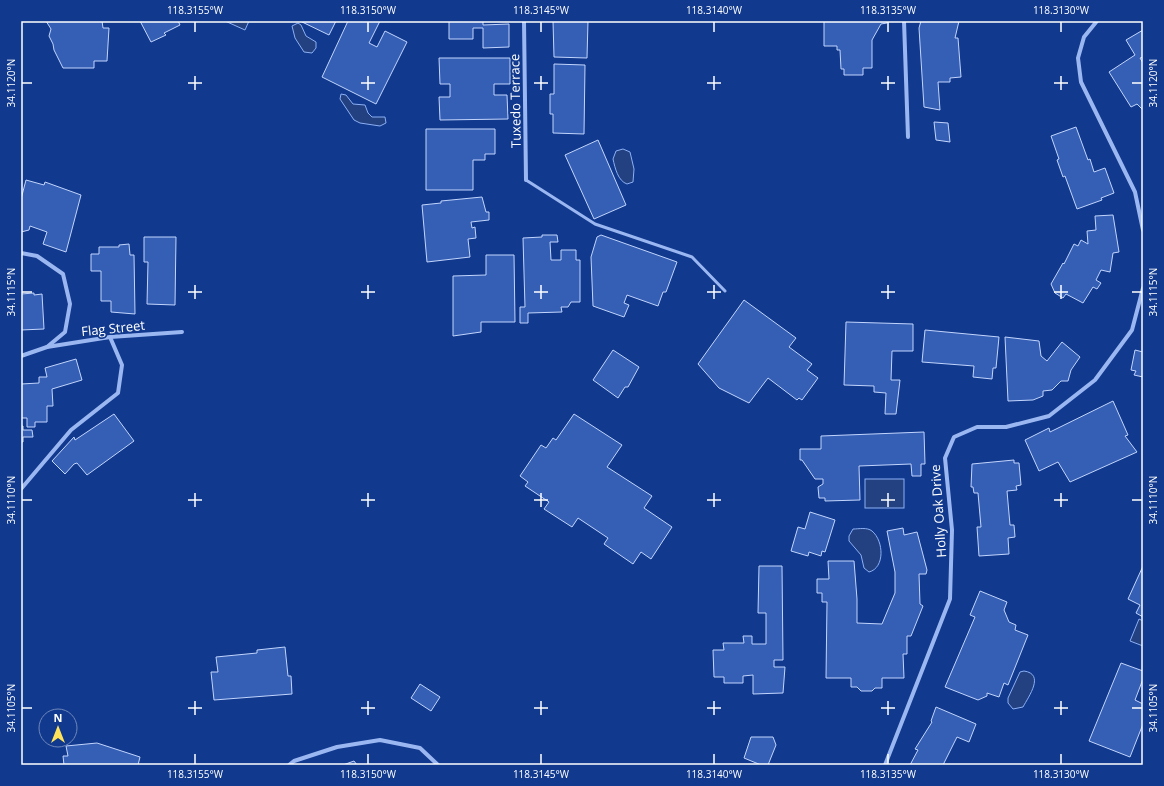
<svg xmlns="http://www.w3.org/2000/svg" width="1164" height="786" font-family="'Open Sans',sans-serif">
<rect width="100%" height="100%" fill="#11398e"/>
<g fill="#234181" stroke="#8cb0f5">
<polygon points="225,21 249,21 245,30"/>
<polygon points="298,23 301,25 306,36 316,42 316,48 312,53 304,52 295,38 292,26"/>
<polygon points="341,94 346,95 353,104 365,105 368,113 372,117 385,117 386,123 380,126 360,123 354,120 340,99"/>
<path d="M623 149 630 152 634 169 633 182 627 184C618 181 615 168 613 159L616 151Z"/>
<rect x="865" y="479" width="39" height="29"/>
<path d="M853 529C859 529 867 527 872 531 884 541 885 568 869 572L864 568 861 555 849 541V536Z"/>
<polygon points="1139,619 1143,621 1143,646 1130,641"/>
<path d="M1024 671C1045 674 1029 696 1023 707L1013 709 1008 703V698L1020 672Z"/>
</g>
<g fill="#355fb5" stroke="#c2d5fd">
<polygon points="46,21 102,21 103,28 109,28 107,61 94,61 94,68 63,68 54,50 53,44 49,36 51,29"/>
<polygon points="140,21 178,21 180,25 164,33 166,35 151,42"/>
<polygon points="300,21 336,21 329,35"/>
<polygon points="348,21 380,21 369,43 377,47 385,31 407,42 376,104 322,77"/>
<polygon points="449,21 483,21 483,25 509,24 509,47 483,48 483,28 473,28 473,39 449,39"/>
<polygon points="553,21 588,21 587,58 554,57"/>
<polygon points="824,21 887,21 887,23 881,24 872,40 872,68 863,68 863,75 844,75 844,69 841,69 840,50 837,50 837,46 824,46"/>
<polygon points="921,21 959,21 955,38 958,38 961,77 950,78 950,82 938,82 940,110 924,107 919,28"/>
<polygon points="1143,30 1143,57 1140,58 1143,63 1143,110 1137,104 1131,107 1109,72 1135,55 1126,40"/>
<polygon points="439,58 510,58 510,84 494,84 494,95 507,95 508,119 440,120 439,97 450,97 450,84 440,84"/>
<polygon points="554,64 585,65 584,134 553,133 553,114 550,114 550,94 554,94"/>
<polygon points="934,122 948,123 950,142 936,140"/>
<polygon points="1076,127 1088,160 1090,159 1094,172 1105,168 1114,193 1101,198 1102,200 1077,209 1065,176 1063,177 1057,160 1059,159 1051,136"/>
<polygon points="426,129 495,129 495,154 485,154 485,160 473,160 473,190 426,190"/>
<polygon points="598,140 626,205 594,219 565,155"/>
<polygon points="26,180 44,185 45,182 81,195 66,252 43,244 47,232 30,226 29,230 21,232 21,199"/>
<polygon points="482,197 486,212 489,212 489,220 471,222 472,228 475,227 476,238 468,239 470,257 427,262 422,205 441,203 441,201"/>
<polygon points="1113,215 1119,252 1113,253 1110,272 1101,270 1096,280 1101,283 1097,289 1093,287 1083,303 1066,294 1063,298 1055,293 1051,284 1063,263 1064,264 1074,244 1078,246 1081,240 1088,244 1087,231 1096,230 1095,216"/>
<polygon points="542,235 557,235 558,242 550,242 551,260 561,260 561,250 576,250 576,260 580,260 580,302 571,302 568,307 561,307 562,312 528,313 528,323 520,323 520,307 525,307 523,238 542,237"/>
<polygon points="601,235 677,262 666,292 663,292 658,306 627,295 624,303 629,305 624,317 593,306 591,257 597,237"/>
<polygon points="144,237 176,237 175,305 147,304 148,262 144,262"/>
<polygon points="129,244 130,255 134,255 135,314 111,312 111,301 101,301 101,271 91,271 91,254 99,254 99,247 119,247 119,245"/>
<polygon points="486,255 514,255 515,322 481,322 481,332 453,336 453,276 486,275"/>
<polygon points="34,293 34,295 42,294 44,329 21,330 21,294"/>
<polygon points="744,300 796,338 789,347 812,364 807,370 818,378 802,400 799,398 797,400 768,378 749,403 719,388 698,364"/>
<polygon points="846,322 913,324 913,351 892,351 891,380 900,380 896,414 885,414 886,393 874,392 874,386 844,385"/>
<polygon points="925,330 999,337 996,368 993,368 992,379 973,377 974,366 922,362"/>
<polygon points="1005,337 1039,341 1041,356 1047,361 1062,342 1080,357 1071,370 1068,381 1061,381 1052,390 1043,391 1043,396 1033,400 1008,401"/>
<polygon points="613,350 639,367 628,387 625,387 618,398 593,380"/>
<polygon points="1135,350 1143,352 1143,377 1134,375 1136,371 1131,370"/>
<polygon points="76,359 82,380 52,389 53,406 47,406 47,422 35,422 35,427 27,427 27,418 21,418 21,384 39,383 39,377 47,377 45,368"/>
<polygon points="1113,401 1128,435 1125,436 1137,452 1070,482 1058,462 1039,471 1025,440 1049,428 1050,432"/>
<polygon points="114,414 134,441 87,475 77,463 74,464 65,474 52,461 74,437 75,440"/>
<polygon points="574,414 622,445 607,467 652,496 644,508 672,527 651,559 641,552 633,564 604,544 608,538 578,518 572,527 544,509 549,502 525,486 528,482 520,476 541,445 546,448 553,438 556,440"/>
<polygon points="21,426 23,426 23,430 32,430 33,437 23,437 23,442 21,442"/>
<polygon points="924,432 925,464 921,464 921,476 912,476 911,464 859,466 860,500 825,501 825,498 819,498 818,487 823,484 823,479 815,479 802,460 800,460 800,449 821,449 821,436"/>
<polygon points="1014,460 1014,463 1019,463 1021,485 1016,486 1017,490 1007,491 1010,525 1014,525 1015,537 1008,538 1009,554 979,556 977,527 981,527 978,493 974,493 973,487 971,487 972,464"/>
<polygon points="810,512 835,520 825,552 822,551 821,556 809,552 808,556 791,551 798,527 805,529"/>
<polygon points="903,528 904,535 917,532 927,570 926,574 919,574 920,604 923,606 911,636 907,636 907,654 903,654 904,678 882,678 882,688 875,688 872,691 861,691 857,687 851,687 851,678 826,678 827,602 822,602 822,593 817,593 817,579 829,579 828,561 854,561 857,599 857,623 882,624 895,593 895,572 887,531"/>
<polygon points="759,566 782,566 783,660 774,660 774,667 785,667 783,693 753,694 753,675 743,676 743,683 724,683 724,677 714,677 713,650 724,650 723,643 744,643 743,636 752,636 752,644 766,644 766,613 758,613"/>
<polygon points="1143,566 1143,617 1136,613 1140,605 1128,599"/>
<polygon points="980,591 1007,602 1004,610 1009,622 1016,625 1015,630 1028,635 1008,685 1004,683 999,697 987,693 987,696 978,700 945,687 975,617 970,615"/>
<polygon points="285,647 288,676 291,676 292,694 214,700 211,672 218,672 216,657 257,653 257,650"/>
<polygon points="1121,663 1143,671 1143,679 1135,700 1143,704 1143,724 1130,757 1089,741"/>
<polygon points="420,684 440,697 431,711 411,698"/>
<polygon points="936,707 976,724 969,742 957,737 943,765 910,765 918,750 915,749 932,722 931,721"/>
<polygon points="751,737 773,737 776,745 768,765 761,765 744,758"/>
<polygon points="97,743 140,757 138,765 64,765 63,756 68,756 66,746"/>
<polygon points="354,761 357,765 343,765"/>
</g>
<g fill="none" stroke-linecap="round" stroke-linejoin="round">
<polyline stroke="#9bb7f2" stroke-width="3" points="526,180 595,224 692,257 725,291"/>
<g stroke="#9bb7f2" stroke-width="4">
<polyline points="524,21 526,180"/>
<polyline points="904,21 908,137"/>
<polyline points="1097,21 1084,37 1078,58 1081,82 1135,192 1143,230"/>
<polyline points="21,253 37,256 63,274 70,304 65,332 47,347 21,356"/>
<polyline points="47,347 110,337 182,332"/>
<polyline points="21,489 71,430 118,393 122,365 110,337"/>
<polyline points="289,765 294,761 337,747 380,740 420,748 438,765"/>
<polyline points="885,765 950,599 952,530 945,458 954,437 977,427 1006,427 1049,416 1095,380 1132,330 1143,288"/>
</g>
</g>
<path fill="none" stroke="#fff" stroke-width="1.5" d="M195 22V32M368 22V32M541 22V32M714 22V32M888 22V32M1061 22V32M195 76V90M368 76V90M541 76V90M714 76V90M888 76V90M1061 76V90M22 83H32M188 83H202M361 83H375M534 83H548M707 83H721M881 83H895M1054 83H1068M1132 83H1142M195 285V299M368 285V299M541 285V299M714 285V299M888 285V299M1061 285V299M22 292H32M188 292H202M361 292H375M534 292H548M707 292H721M881 292H895M1054 292H1068M1132 292H1142M195 493V507M368 493V507M541 493V507M714 493V507M888 493V507M1061 493V507M22 500H32M188 500H202M361 500H375M534 500H548M707 500H721M881 500H895M1054 500H1068M1132 500H1142M195 701V715M368 701V715M541 701V715M714 701V715M888 701V715M1061 701V715M22 708H32M188 708H202M361 708H375M534 708H548M707 708H721M881 708H895M1054 708H1068M1132 708H1142M195 754V764M368 754V764M541 754V764M714 754V764M888 754V764M1061 754V764"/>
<g text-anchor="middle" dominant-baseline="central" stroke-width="3.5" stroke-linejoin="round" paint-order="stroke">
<g font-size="13" fill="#fff" stroke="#11398e">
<text transform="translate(515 101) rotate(-91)">Tuxedo Terrace</text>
<text transform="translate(113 328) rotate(-6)">Flag Street</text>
<text transform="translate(938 511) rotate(-94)">Holly Oak Drive</text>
</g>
</g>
<rect width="1164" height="786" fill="none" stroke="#11398e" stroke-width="44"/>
<g transform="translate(58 728)"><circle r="19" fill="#11398e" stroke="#7088bb"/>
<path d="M0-3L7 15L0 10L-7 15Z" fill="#ffe45b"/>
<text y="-6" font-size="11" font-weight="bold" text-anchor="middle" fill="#ffffff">N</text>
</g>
<rect x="22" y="22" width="1120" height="742" fill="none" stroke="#fff" stroke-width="1.5"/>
<g font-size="10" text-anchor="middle" fill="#fff">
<text x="195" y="14">118.3155°W</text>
<text x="368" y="14">118.3150°W</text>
<text x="541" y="14">118.3145°W</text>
<text x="714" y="14">118.3140°W</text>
<text x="888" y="14">118.3135°W</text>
<text x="1061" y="14">118.3130°W</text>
<text transform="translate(11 83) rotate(-90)" y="4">34.1120°N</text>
<text transform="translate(1153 83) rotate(-90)" y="4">34.1120°N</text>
<text transform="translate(11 292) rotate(-90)" y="4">34.1115°N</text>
<text transform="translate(1153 292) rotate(-90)" y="4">34.1115°N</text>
<text transform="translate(11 500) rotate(-90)" y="4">34.1110°N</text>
<text transform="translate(1153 500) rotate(-90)" y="4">34.1110°N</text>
<text transform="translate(11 708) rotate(-90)" y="4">34.1105°N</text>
<text transform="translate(1153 708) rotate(-90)" y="4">34.1105°N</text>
<text x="195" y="778">118.3155°W</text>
<text x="368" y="778">118.3150°W</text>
<text x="541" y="778">118.3145°W</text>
<text x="714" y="778">118.3140°W</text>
<text x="888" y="778">118.3135°W</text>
<text x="1061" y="778">118.3130°W</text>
</g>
</svg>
